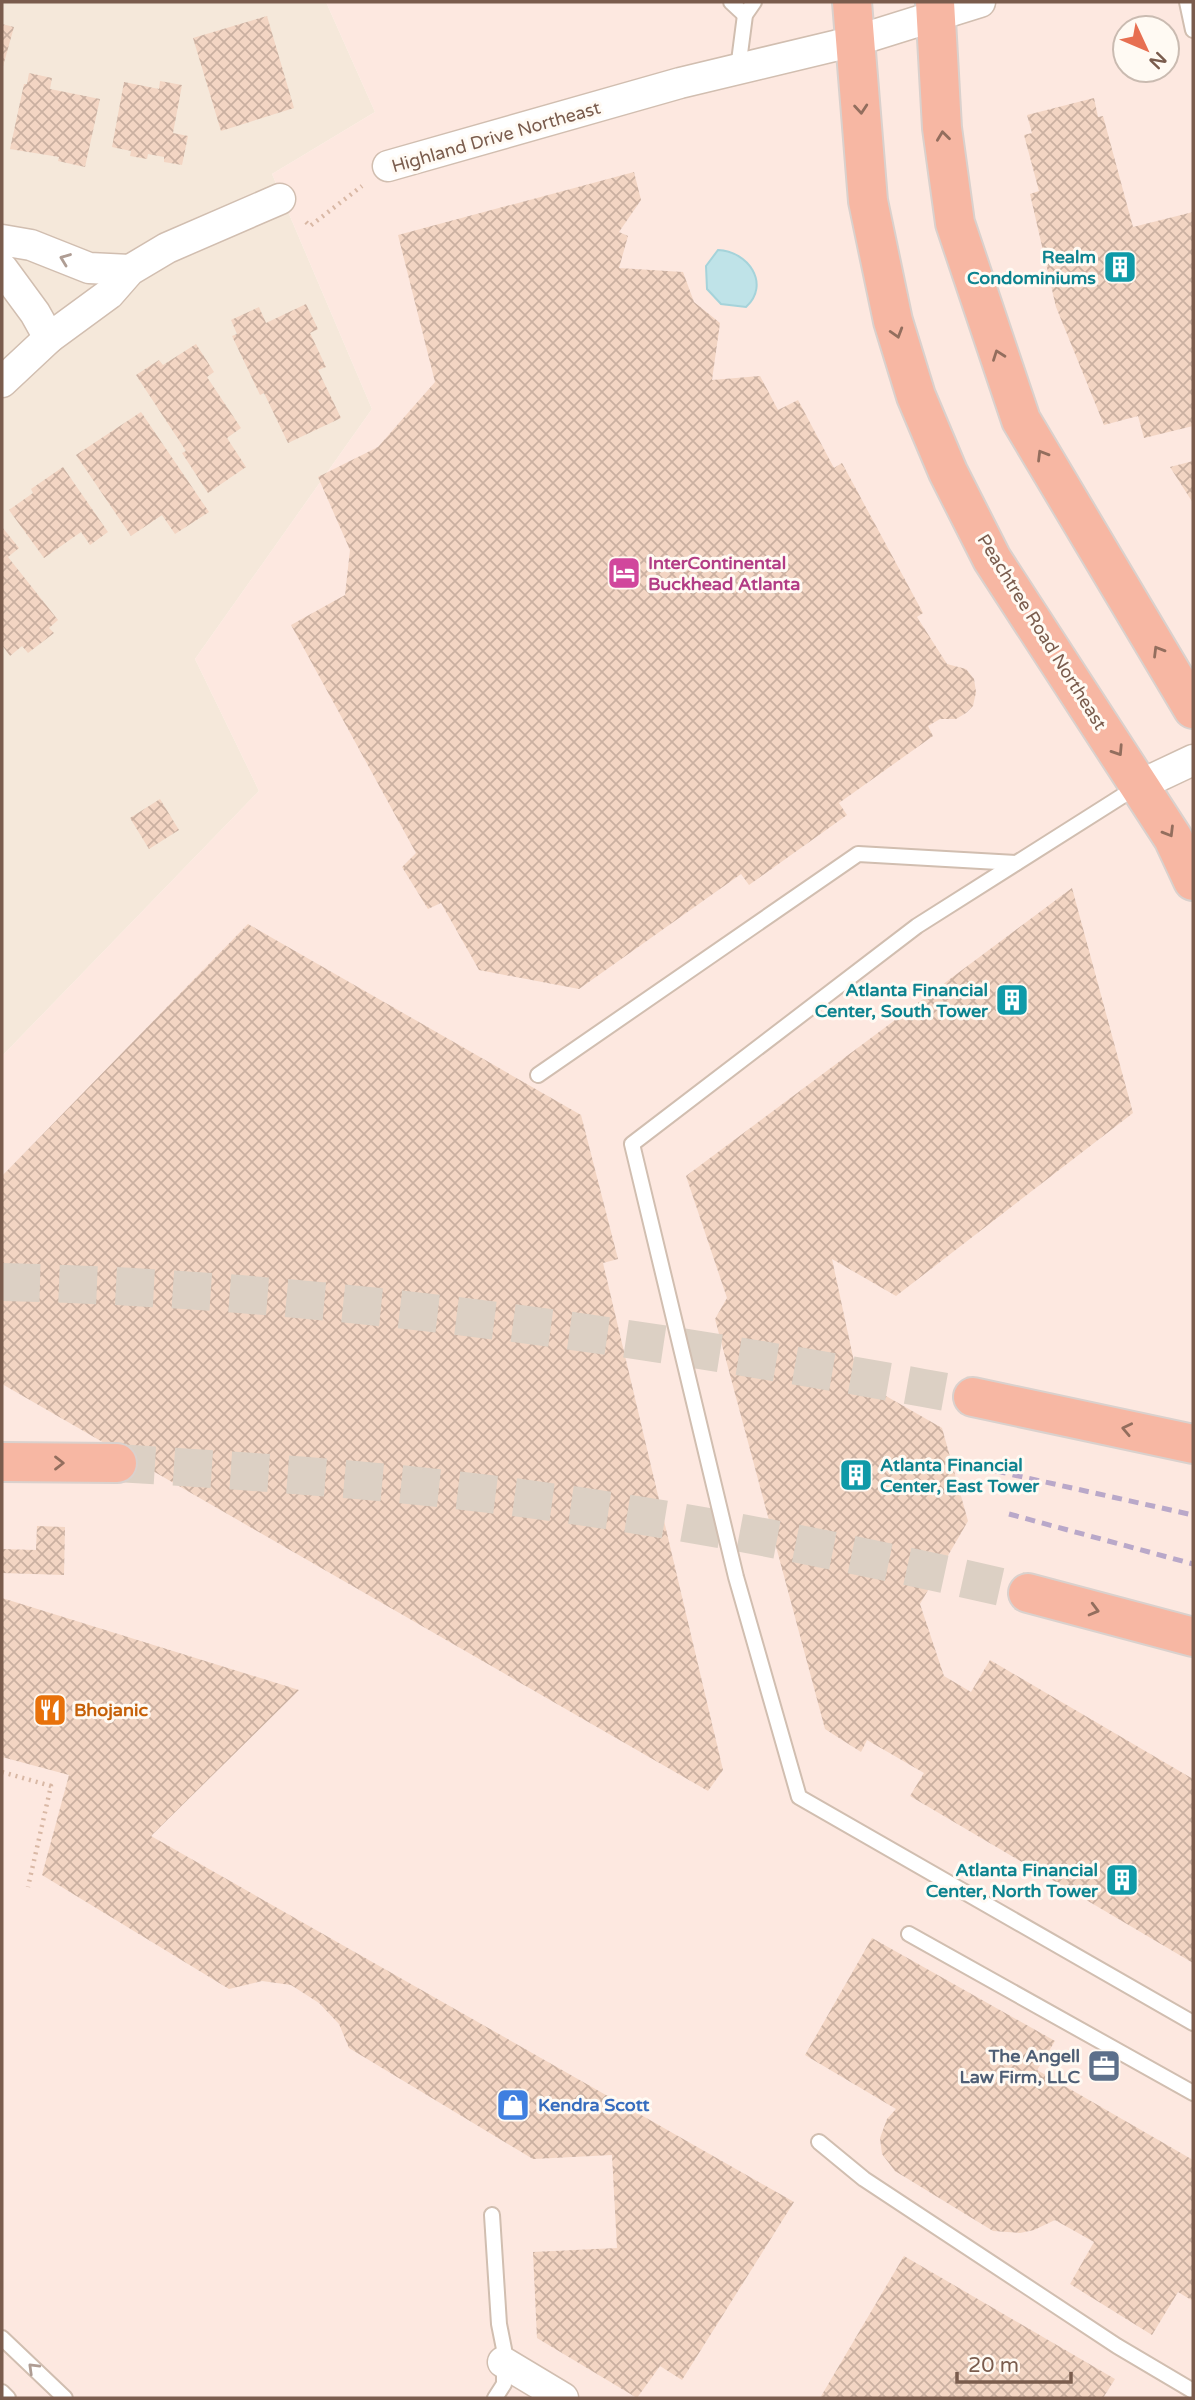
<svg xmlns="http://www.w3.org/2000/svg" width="1195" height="2400" font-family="'Varela Round',sans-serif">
<defs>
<pattern id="building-cross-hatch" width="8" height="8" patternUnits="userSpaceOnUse" patternTransform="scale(1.75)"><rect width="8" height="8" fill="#f3d5c3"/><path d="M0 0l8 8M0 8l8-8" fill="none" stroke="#cab0a1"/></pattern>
</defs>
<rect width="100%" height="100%" fill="#fdf6ec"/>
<polygon fill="#f5e8da" points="2,2 326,2 375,112 272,174 372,409 195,659 259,791 2,1056"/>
<path fill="#fde8e0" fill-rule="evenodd" d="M326 2H1193V2398H2V1056L259 791 195 659 372 409 272 174 375 112ZM1125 28H1167V70H1125Z"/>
<path fill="#bfe3e8" stroke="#a5d3da" stroke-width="2" d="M718 250C748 251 771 284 746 307L721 304 707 289 706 266Z"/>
<g fill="url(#building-cross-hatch)">
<polygon points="267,16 294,108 221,131 193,38"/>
<polygon points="2,24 14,27 3,66 2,66"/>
<polygon points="29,73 52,78 50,89 100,99 85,167 58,161 59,157 10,149 24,84 27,84"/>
<polygon points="160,81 182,85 173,133 188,136 182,165 164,162 164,157 148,154 147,159 130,156 131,151 112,147 124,82 159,89"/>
<polygon points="1094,98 1098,117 1103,116 1133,227 1193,212 1193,426 1144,438 1138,416 1104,425 1056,307 1030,194 1039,191 1024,135 1032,133 1027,115"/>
<polygon points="634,172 641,200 619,232 628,236 619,268 683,272 694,302 720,323 712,380 760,376 778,410 798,400 834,468 842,463 923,613 917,617 947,664 966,669 974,679 976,692 973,706 966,713 956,719 940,719 928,726 933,736 839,803 847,815 749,885 741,874 579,989 479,970 441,903 428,909 402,867 416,853 291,625 345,595 350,550 318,477 378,447 435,382 398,235"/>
<polygon points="306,304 318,329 310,333 326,367 318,370 341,418 288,443 264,393 260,395 232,336 237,334 231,320 259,307 266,323"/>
<polygon points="196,344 214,372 207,377 241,428 227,438 246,467 208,493 182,453 186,451 136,375 159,360 163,365"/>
<polygon points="141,412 209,512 175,534 162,515 131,536 76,455"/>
<polygon points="1193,461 1193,503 1170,467"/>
<polygon points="63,467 108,532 90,545 81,532 44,558 9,510 33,493 31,489"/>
<polygon points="2,527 19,548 8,557 58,620 49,628 54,633 28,653 22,646 10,656 2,645"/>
<polygon points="160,799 179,830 149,849 130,818"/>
<polygon points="1072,888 1133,1113 896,1296 832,1259 858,1380 942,1428 968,1521 920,1604 944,1676 971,1692 990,1660 1193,1779 1193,1963 910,1796 924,1773 867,1740 861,1752 825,1729 715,1319 727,1298 686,1176"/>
<polygon points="248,924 581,1115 618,1259 603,1263 723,1770 708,1791 2,1384 2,1176"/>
<polygon points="37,1526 65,1527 64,1575 2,1573 2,1549 36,1550"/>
<polygon points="2,1598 299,1690 151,1836 794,2202 682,2380 660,2366 637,2398 537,2338 533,2252 617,2248 612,2155 533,2159 349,2048 339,2024 319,2003 291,1985 262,1981 229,1989 42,1875 69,1775 2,1757"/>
<polygon points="872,1938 1055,2041 1037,2070 1193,2160 1193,2301 1178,2292 1152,2335 1070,2284 1094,2242 1055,2220 1034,2230 1020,2233 993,2231 895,2171 882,2154 880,2138 887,2119 896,2109 805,2055"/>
<polygon points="904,2256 1115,2379 1103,2398 820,2398"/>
</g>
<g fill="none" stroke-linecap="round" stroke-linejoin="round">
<g stroke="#dcd0c4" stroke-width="38" stroke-dasharray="38 19" stroke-linecap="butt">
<path d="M2 1282C329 1289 652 1338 973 1397"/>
<path d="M117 1463C244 1471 371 1479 497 1495 676 1517 853 1553 1028 1593"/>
</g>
<defs>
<g id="lane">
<polyline points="731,2 745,15"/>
<polyline points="1187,2 1193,30"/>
<polyline points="738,69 745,15 754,2"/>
<polyline points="1138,786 917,926 632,1144 736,1577 799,1797 1193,2023"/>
<polyline points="538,1075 858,854 1016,863"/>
<polyline points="909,1934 1193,2093"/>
<polyline points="819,2142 864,2179 1117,2346 1193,2391"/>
<polyline points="492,2215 499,2324 504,2349 504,2384 495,2398"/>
<polyline points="2,2338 65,2398"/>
<polyline points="2,2392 8,2398"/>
</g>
<g id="street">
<polyline points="388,166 680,83 855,41 980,2"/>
<polyline points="2,240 31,245 89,268 130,270"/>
<polyline points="2,268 35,313 49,338"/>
<polyline points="2,382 49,338 109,294 130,270 167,248 280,199"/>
<polyline points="1140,785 1193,760"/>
<polyline points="503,2362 563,2398"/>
</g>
<g id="highway">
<polyline points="852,2 868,201 893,321 916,396 948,472 992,559 1173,838 1193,881"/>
<polyline points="935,2 942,128 955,223 1021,420 1193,709"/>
<polyline points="973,1397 1193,1444"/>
<polyline points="2,1462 117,1463"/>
<polyline points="1028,1593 1193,1637"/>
</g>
</defs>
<use href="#lane" stroke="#d1beb0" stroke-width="18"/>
<use href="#street" stroke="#d1beb0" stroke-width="33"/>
<use href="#highway" stroke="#dad1cd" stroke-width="42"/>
<g stroke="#d9b8a5" stroke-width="4.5" stroke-dasharray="2 5" stroke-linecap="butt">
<polyline points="306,222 310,226 362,186"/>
<polyline points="2,1772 51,1786 28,1887"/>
</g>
<use href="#lane" stroke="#fff" stroke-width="14"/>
<use href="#street" stroke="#fff" stroke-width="30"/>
<use href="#highway" stroke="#f7b7a3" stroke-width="38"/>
<g stroke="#b9a8c9" stroke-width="5" stroke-dasharray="10 7" stroke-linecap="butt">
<polyline points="996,1471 1193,1515"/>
<polyline points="1009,1514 1193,1564"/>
</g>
</g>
<defs><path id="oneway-chevron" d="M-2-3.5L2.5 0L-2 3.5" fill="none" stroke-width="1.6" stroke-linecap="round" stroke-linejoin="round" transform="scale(1.75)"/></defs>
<g stroke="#936e5e">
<use href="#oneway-chevron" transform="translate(861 109) rotate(85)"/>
<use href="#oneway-chevron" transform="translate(943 136) rotate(-97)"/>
<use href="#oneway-chevron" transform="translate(897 333) rotate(73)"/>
<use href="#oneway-chevron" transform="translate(998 355) rotate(-110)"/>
<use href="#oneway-chevron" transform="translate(1042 455) rotate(-121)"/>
<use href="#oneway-chevron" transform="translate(1158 651) rotate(-121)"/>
<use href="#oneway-chevron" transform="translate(1118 751) rotate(57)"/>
<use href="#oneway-chevron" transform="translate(1169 832) rotate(59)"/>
<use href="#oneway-chevron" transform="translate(1127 1429) rotate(-168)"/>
<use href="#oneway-chevron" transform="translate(59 1463)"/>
<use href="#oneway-chevron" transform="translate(1094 1610) rotate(15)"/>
</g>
<g stroke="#af9d94">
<use href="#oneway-chevron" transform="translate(65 259) rotate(-159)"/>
<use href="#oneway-chevron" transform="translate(33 2368) rotate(-136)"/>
</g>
<defs>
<symbol id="building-square" viewBox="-11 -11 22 22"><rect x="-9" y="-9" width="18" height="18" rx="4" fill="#0f9aa8" stroke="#fffaf3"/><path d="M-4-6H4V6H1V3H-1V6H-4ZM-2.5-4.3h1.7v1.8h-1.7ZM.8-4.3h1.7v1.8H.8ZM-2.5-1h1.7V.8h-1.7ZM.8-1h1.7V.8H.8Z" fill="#fff"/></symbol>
<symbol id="hotel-square" viewBox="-11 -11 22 22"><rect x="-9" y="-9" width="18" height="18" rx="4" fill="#d1479c" stroke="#fffaf3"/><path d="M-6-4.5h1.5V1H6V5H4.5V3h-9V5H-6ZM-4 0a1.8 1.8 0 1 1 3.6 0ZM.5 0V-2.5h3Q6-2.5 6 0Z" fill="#fff"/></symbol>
<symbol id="restaurant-square" viewBox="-11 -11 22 22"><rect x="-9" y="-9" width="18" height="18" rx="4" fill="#e8710a" stroke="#fffaf3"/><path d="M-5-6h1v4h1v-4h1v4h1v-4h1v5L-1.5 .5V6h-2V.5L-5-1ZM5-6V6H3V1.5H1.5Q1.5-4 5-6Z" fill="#fff"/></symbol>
<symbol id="office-square" viewBox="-11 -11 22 22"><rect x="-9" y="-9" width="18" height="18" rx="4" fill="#5c6f8a" stroke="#fffaf3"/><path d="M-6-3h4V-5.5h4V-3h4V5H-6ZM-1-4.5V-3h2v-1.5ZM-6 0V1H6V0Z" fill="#fff"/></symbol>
<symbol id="shop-square" viewBox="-11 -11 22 22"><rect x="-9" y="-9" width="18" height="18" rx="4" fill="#3f7fe0" stroke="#fffaf3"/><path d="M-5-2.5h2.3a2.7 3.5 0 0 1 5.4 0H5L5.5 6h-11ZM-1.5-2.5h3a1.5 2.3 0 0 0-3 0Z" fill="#fff"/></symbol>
</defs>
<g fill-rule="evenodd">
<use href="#building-square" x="1101" y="248" width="38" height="38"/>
<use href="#hotel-square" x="605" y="554" width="38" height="38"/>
<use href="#building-square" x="993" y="981" width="38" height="38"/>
<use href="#building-square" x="837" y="1456" width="38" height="38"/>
<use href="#restaurant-square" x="31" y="1691" width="38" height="38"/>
<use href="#building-square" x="1103" y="1861" width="38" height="38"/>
<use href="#office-square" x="1085" y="2047" width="38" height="38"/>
<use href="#shop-square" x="494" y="2086" width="38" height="38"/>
</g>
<g text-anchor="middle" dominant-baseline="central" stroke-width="6" stroke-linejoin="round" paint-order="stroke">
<g font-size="18" fill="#7a5c4d" stroke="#fffaf3">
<text transform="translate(496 137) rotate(-16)">Highland Drive Northeast</text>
<text transform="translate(1042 632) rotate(58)">Peachtree Road Northeast</text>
</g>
<g font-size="18" font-weight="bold" fill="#0d838f" stroke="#fffaf3" text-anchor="end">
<text x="1096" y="257">Realm<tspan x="1096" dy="21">Condominiums</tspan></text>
<text x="988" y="990">Atlanta Financial<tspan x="988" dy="21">Center, South Tower</tspan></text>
<text x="880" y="1465" text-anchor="start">Atlanta Financial<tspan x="880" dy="21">Center, East Tower</tspan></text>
<text x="1098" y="1870">Atlanta Financial<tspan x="1098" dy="21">Center, North Tower</tspan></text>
</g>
<g font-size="18" font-weight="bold" fill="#b23c85" stroke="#fffaf3" text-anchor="start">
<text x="648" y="563">InterContinental<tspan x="648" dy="21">Buckhead Atlanta</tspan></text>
</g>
<g font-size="18" font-weight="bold" fill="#c56008" stroke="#fffaf3" text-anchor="start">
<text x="74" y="1710">Bhojanic</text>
</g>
<g font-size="18" font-weight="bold" fill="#4e5e75" stroke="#fffaf3" text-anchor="end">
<text x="1080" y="2056">The Angell<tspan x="1080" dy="21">Law Firm, LLC</tspan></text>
</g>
<g font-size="18" font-weight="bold" fill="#366cbe" stroke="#fffaf3" text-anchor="start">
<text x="538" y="2105">Kendra Scott</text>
</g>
</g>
<rect width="1195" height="2400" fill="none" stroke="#7a5c4d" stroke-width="7"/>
<g transform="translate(1146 49) rotate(134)"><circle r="33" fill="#fffaf3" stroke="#cabbb1" stroke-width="2"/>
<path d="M0-5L12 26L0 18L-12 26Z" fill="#e76f51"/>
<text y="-10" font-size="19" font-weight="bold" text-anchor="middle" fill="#7a5c4d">N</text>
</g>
<path d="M957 2372v10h114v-10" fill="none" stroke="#7a5c4d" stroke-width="3.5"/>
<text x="968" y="2372" font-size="21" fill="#7a5c4d" stroke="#fffaf3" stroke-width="5" paint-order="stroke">20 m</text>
</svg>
